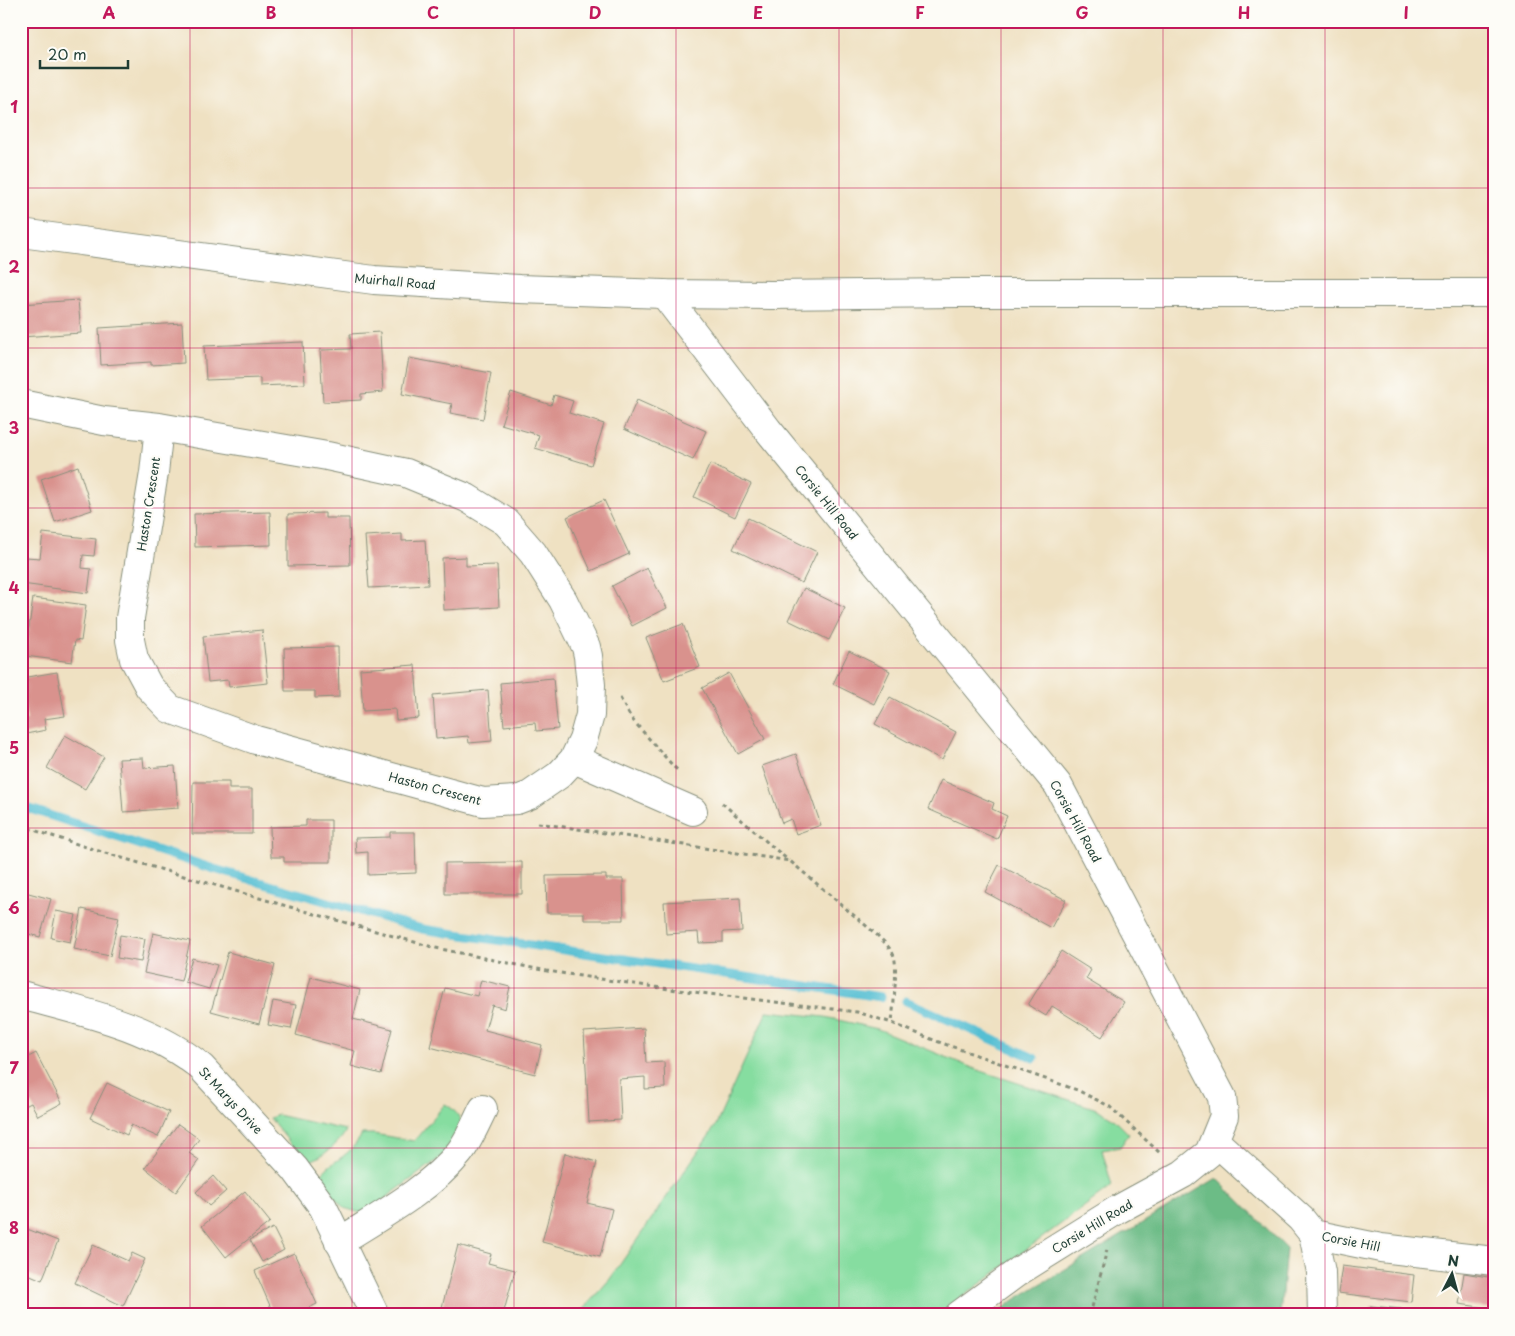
<svg xmlns="http://www.w3.org/2000/svg" width="1515" height="1336" font-family="'Playpen Sans',sans-serif">
<rect width="100%" height="100%" fill="#fdfcf7"/>
<filter id="ink" filterUnits="userSpaceOnUse"><feTurbulence type="fractalNoise" baseFrequency=".02" numOctaves="2"/><feDisplacementMap in="SourceGraphic" scale="10" xChannelSelector="R" yChannelSelector="G"/><feConvolveMatrix kernelMatrix="1 2 1 2 8 2 1 2 1" color-interpolation-filters="sRGB"/></filter>
<filter id="wash" filterUnits="userSpaceOnUse"><feTurbulence type="fractalNoise" baseFrequency=".0096" numOctaves="4" result="noise"/><feDisplacementMap in="SourceGraphic" scale="20" xChannelSelector="R" yChannelSelector="G"/><feGaussianBlur stdDeviation="1.12" result="paint"/><feColorMatrix in="noise" values="0 0 0 0 0 0 0 0 0 0 0 0 0 0 0 0 0 1.4 0 .05"/><feComposite in="paint" operator="in"/></filter>
<g filter="url(#wash)">
<rect width="100%" height="100%" fill="#efe1c2"/>
<g fill="#86dda0" stroke="#528d6a">
<polygon points="767,1011 825,1017 878,1029 975,1069 1097,1109 1114,1119 1129,1134 1120,1147 1102,1150 1112,1186 938,1315 578,1315 610,1279 715,1127"/>
<path d="M445 1104C456 1110 460 1117 464 1129L452 1149 364 1214 344 1208 319 1180C323 1167 337 1162 347 1153 353 1148 358 1141 362 1134H374L414 1141Z"/>
<path d="M277 1115 346 1130C342 1142 318 1161 305 1162L270 1118Z"/>
</g>
<polygon fill="#6cbc86" stroke="#467c5d" points="1217,1178 1286,1248 1280,1315 995,1315 1014,1300"/>
<g fill="none" stroke-linecap="round" stroke-linejoin="round">
<g stroke="#56bfd3" stroke-width="9">
<polyline points="21,806 214,869 422,929 881,997"/>
<polyline points="906,1001 1034,1058"/>
</g>
</g>
<g id="blocks">
<g fill="#d9928d">
<polygon points="78,300 81,333 21,337 21,304"/>
<polygon points="182,323 184,363 151,365 151,362 101,365 99,328"/>
<polygon points="380,332 383,392 361,394 361,400 323,402 320,350 351,349 350,334"/>
<polygon points="303,342 305,384 260,386 260,378 206,380 204,346"/>
<polygon points="409,358 491,373 483,419 450,413 452,404 402,394"/>
<polygon points="511,392 551,405 554,395 573,401 569,413 604,424 591,465 535,448 539,435 501,424"/>
<polygon points="637,400 706,431 693,460 624,429"/>
<polygon points="710,464 751,484 735,517 694,497"/>
<polygon points="78,466 92,510 55,522 41,479"/>
<polygon points="604,500 629,554 591,571 567,517"/>
<polygon points="270,512 271,545 195,547 194,514"/>
<polygon points="325,513 325,518 349,518 350,565 288,566 288,514"/>
<polygon points="748,518 817,552 802,583 733,549"/>
<polygon points="43,533 96,539 94,556 83,555 82,568 91,569 88,593 22,584 26,557 40,558"/>
<polygon points="402,534 402,541 425,540 428,585 369,588 365,536"/>
<polygon points="466,557 466,566 497,565 499,607 444,610 442,558"/>
<polygon points="647,568 667,608 632,626 612,586"/>
<polygon points="804,588 845,608 829,640 788,620"/>
<polygon points="33,598 86,605 81,641 75,640 72,662 25,656"/>
<polygon points="683,624 700,667 664,681 646,638"/>
<polygon points="262,630 268,683 229,687 228,680 208,682 203,636"/>
<polygon points="338,647 339,697 315,698 315,691 285,691 284,648"/>
<polygon points="849,651 890,671 874,704 833,684"/>
<polygon points="415,665 419,718 396,720 395,709 363,711 360,669"/>
<polygon points="57,672 65,716 44,719 46,730 21,735 21,721 27,720 21,688 21,678"/>
<polygon points="729,673 765,739 738,754 702,688"/>
<polygon points="553,678 558,729 536,731 535,723 504,726 500,683"/>
<polygon points="488,690 492,741 469,743 468,736 436,739 433,695"/>
<polygon points="890,697 956,732 942,760 875,724"/>
<polygon points="65,735 104,757 85,789 47,768"/>
<polygon points="796,754 821,825 796,834 791,819 782,823 762,766"/>
<polygon points="143,758 144,768 175,766 178,808 123,812 119,759"/>
<polygon points="941,780 994,803 992,809 1007,816 997,839 928,809"/>
<polygon points="193,782 229,782 229,789 252,789 252,834 192,834"/>
<polygon points="306,820 331,820 331,862 284,862 284,857 271,857 270,827 306,826"/>
<polygon points="390,832 415,832 416,873 368,875 368,852 356,853 355,838 390,837"/>
<polygon points="522,862 522,894 445,894 445,863"/>
<polygon points="999,865 1066,900 1051,928 985,892"/>
<polygon points="606,875 606,879 623,879 624,920 584,920 584,913 547,913 546,876"/>
<polygon points="21,891 51,899 40,937 21,932"/>
<polygon points="740,898 742,931 723,932 723,942 699,943 698,932 666,934 664,902"/>
<polygon points="82,909 119,917 110,956 74,949"/>
<polygon points="56,911 76,915 70,942 51,938"/>
<polygon points="153,933 190,941 181,981 144,973"/>
<polygon points="120,935 145,939 141,962 117,958"/>
<polygon points="1061,951 1091,970 1086,979 1124,1002 1102,1037 1052,1006 1046,1016 1028,1005"/>
<polygon points="228,952 275,965 259,1024 211,1011"/>
<polygon points="192,958 217,965 209,989 185,982"/>
<polygon points="311,977 360,990 353,1019 392,1029 381,1074 351,1066 355,1051 296,1035"/>
<polygon points="481,980 510,987 505,1009 492,1005 485,1030 542,1045 535,1074 430,1047 445,988 477,996"/>
<polygon points="273,1001 296,1005 291,1029 268,1025"/>
<polygon points="644,1028 646,1063 664,1062 665,1088 645,1089 645,1077 619,1079 621,1120 589,1122 584,1032"/>
<polygon points="36,1053 62,1103 38,1116 31,1103 21,1108 21,1061"/>
<polygon points="107,1083 169,1112 158,1137 131,1125 127,1135 90,1118"/>
<polygon points="178,1124 199,1139 189,1153 199,1160 176,1192 145,1168"/>
<polygon points="565,1153 597,1162 587,1203 612,1209 600,1257 542,1242"/>
<polygon points="213,1176 226,1191 209,1206 196,1192"/>
<polygon points="245,1191 270,1222 226,1257 202,1226"/>
<polygon points="22,1227 58,1241 42,1280 21,1271"/>
<polygon points="273,1228 284,1250 262,1262 250,1240"/>
<polygon points="93,1245 128,1261 132,1253 145,1259 123,1306 75,1283"/>
<polygon points="458,1245 491,1254 488,1263 515,1270 503,1315 440,1315"/>
<polygon points="294,1253 317,1304 294,1315 261,1315 260,1313 271,1308 255,1271"/>
<polygon points="1342,1266 1414,1275 1411,1302 1338,1293"/>
<polygon points="1464,1273 1494,1278 1494,1309 1459,1304"/>
<polygon points="1371,1306 1402,1309 1401,1315 1371,1315"/>
</g>
</g>
</g>
<g filter="url(#ink)">
<use href="#blocks" fill-opacity="0" stroke="#878f7b" stroke-width="1"/>
<g fill="none" stroke-linecap="round" stroke-linejoin="round">
<defs>
<g id="minor">
<polyline points="21,233 374,280 519,289 664,294 771,295 958,293 1494,293"/>
<polyline points="664,294 768,430 1058,785 1222,1097 1224,1116 1209,1153 1183,1174 1117,1210 1019,1271 959,1315"/>
<polyline points="21,404 104,421 159,427 327,456 406,473 467,498 506,522 533,553 563,600 586,647 588,656 591,685 590,715 583,740 574,759 559,775 530,795 517,800 483,802 256,740 170,709 149,687 134,659 130,640 130,618 154,473 159,427"/>
<polyline points="574,759 693,811"/>
<path d="M21 995C83 1012 150 1025 201 1067L295 1169 323 1207 375 1315"/>
<polyline points="1215,1141 1301,1219 1313,1234 1381,1248 1494,1261"/>
<polyline points="1313,1234 1321,1272 1322,1315"/>
<path d="M339 1242C378 1217 430 1189 459 1153 468 1142 476 1123 483 1109"/>
</g>
</defs>
<use href="#minor" stroke="#878f7b" stroke-width="30"/>
<g stroke="#878f7b" stroke-width="3" stroke-dasharray="4 4" stroke-linecap="butt">
<polyline points="620,698 631,718 674,767 680,772"/>
<polyline points="722,803 789,861"/>
<path d="M538 823 790 861 877 935C883 941 891 948 894 956 898 968 893 1009 892 1023"/>
<polyline points="21,826 105,853 297,909 436,948 547,971 661,988 857,1012 892,1023 936,1041 1077,1090 1109,1106 1160,1153"/>
<polyline points="1090,1315 1107,1250"/>
</g>
<use href="#minor" stroke="#fff" stroke-width="28"/>
</g>
</g>
<path fill="none" stroke="#c2185b" stroke-width="1" stroke-opacity="0.55" d="M190 21V1315M352 21V1315M514 21V1315M676 21V1315M839 21V1315M1001 21V1315M1163 21V1315M1325 21V1315M21 188H1494M21 348H1494M21 508H1494M21 668H1494M21 828H1494M21 988H1494M21 1148H1494"/>
<g text-anchor="middle" dominant-baseline="central" stroke-width="4.5" stroke-linejoin="round" paint-order="stroke">
<g font-size="12" fill="#1f3d34" stroke="#fdfcf7">
<text transform="translate(395 281) rotate(5)">Muirhall Road</text>
<text transform="translate(827 502) rotate(51)">Corsie Hill Road</text>
<text transform="translate(148 504) rotate(-81)">Haston Crescent</text>
<text transform="translate(435 788) rotate(15)">Haston Crescent</text>
<text transform="translate(1076 821) rotate(61)">Corsie Hill Road</text>
<text transform="translate(231 1100) rotate(47)">St Marys Drive</text>
<text transform="translate(1092 1226) rotate(-31)">Corsie Hill Road</text>
<text transform="translate(1351 1241) rotate(11)">Corsie Hill</text>
</g>
</g>
<rect width="1515" height="1336" fill="none" stroke="#fdfcf7" stroke-width="55"/>
<g transform="translate(1452 1274) rotate(6)" stroke="#fdfcf7" stroke-width="4" paint-order="stroke">
<path d="M0-4L9 19L0 12L-9 19Z" fill="#1f3d34"/>
<text y="-8" font-size="14" font-weight="bold" text-anchor="middle" fill="#1f3d34">N</text>
</g>
<path d="M40 60v8h88v-8" fill="none" stroke="#1f3d34" stroke-width="2.5"/>
<text x="48" y="60" font-size="15" fill="#1f3d34" stroke="#fdfcf7" stroke-width="4" paint-order="stroke">20 m</text>
<rect x="28" y="28" width="1460" height="1280" fill="none" stroke="#c2185b" stroke-width="2"/>
<g font-size="16" text-anchor="middle" font-weight="bold" fill="#c2185b">
<text x="109" y="19">A</text>
<text x="271" y="19">B</text>
<text x="433" y="19">C</text>
<text x="595" y="19">D</text>
<text x="758" y="19">E</text>
<text x="920" y="19">F</text>
<text x="1082" y="19">G</text>
<text x="1244" y="19">H</text>
<text x="1406" y="19">I</text>
<text x="14" y="113">1</text>
<text x="14" y="273">2</text>
<text x="14" y="434">3</text>
<text x="14" y="594">4</text>
<text x="14" y="754">5</text>
<text x="14" y="914">6</text>
<text x="14" y="1074">7</text>
<text x="14" y="1234">8</text>
</g>
</svg>
